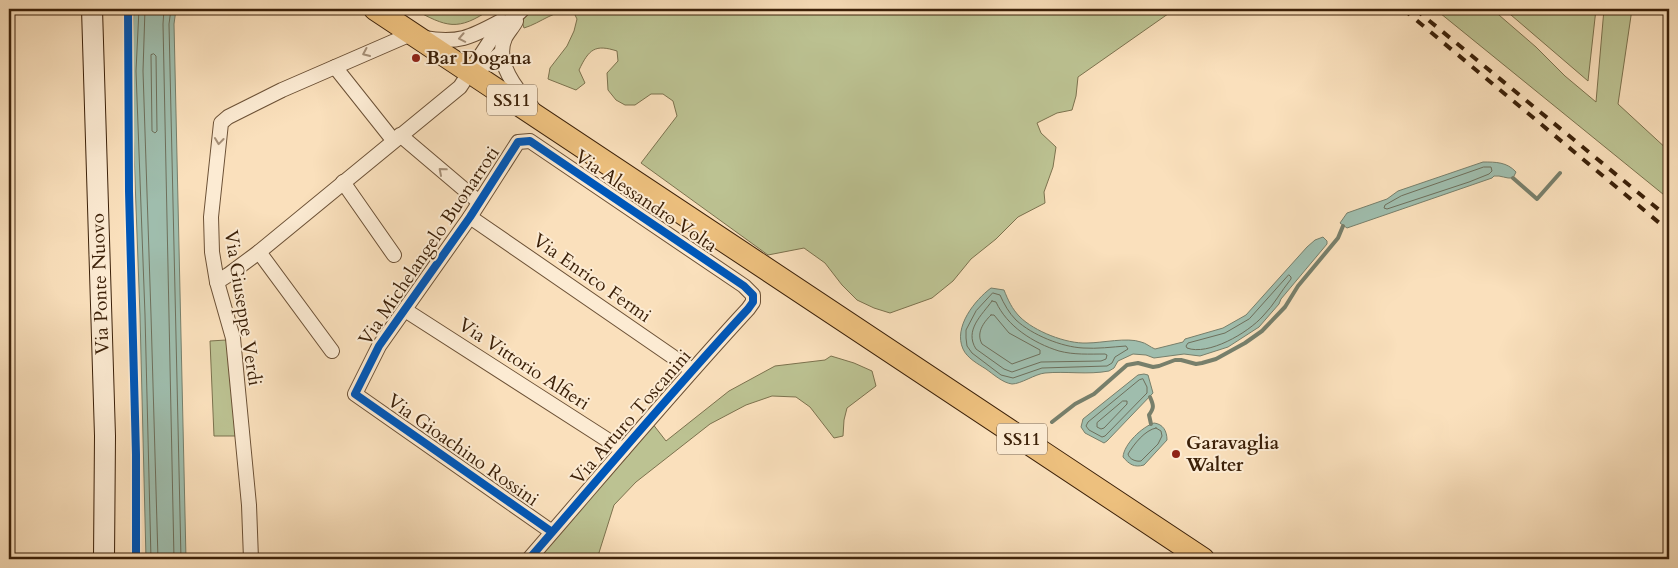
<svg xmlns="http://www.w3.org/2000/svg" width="1678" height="568" font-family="Cardo,serif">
<rect width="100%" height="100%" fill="#fae0bc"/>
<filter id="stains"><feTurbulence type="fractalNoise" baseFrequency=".004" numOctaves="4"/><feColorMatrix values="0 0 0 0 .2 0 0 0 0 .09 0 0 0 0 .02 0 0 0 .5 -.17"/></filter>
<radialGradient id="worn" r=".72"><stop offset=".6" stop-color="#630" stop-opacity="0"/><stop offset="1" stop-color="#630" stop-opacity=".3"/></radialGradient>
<g fill="#bcc292" stroke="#7c724e">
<path d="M413 9H491C457 32 447 27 413 9Z"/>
<path d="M533 9H1175L1078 77 1076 96 1072 110 1057 113 1037 123 1041 133 1056 147 1053 167 1044 192 1045 203 1018 217 996 239 971 259 953 281 932 298 890 313 874 308 857 300 842 285 825 263 804 248 768 255 641 163 677 116 673 101 663 94H651L635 105H625L616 100 608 90 607 73 618 61 617 51C595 44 589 49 579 70L585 83 576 90 548 79 550 68 567 46 574 31 577 19 573 11C555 9 541 23 524 28L522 21Z"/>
<polygon points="1435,9 1492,9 1536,47 1565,76 1596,102 1604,9 1632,9 1618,104 1669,151 1669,199"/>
<polygon points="1504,9 1596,9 1588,81"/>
<polygon points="226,340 234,377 238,436 214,436 210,341"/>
<polygon points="831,356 854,363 872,371 876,386 847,408 844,420 843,436 834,438 810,407 796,397 772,396 746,405 710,424 636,482 614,505 597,559 534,559 652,423 666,441 729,391 775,366 825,360"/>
</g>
<g fill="#9fbdad" stroke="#777f6b">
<polygon points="134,9 176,9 174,24 186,559 146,559 140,315 131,71"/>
<path d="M1483 162C1496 162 1507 162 1516 172L1513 178C1506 179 1501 175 1494 176L1492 178 1347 228 1340 223 1347 213 1387 199 1398 191Z"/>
<path d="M1323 237 1327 241V244L1281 299 1279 304 1259 327 1228 347 1200 356 1184 354 1154 358 1146 355 1133 354 1118 361 1114 368 1109 371C1088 375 1066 371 1045 373 1035 374 1021 384 1012 384 1003 383 993 374 986 369 978 364 967 358 963 349 953 327 975 300 991 288L1004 290C1008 300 1012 309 1020 317 1034 331 1066 344 1087 343 1102 343 1127 337 1141 342 1146 343 1150 347 1155 349L1183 342 1185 339 1223 328 1246 315 1307 247 1315 240Z"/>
<polygon points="1144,374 1148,375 1153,393 1107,441 1104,443 1085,433 1081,427 1083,419 1138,375"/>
<path d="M1154 423C1163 424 1167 431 1167 440L1144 465C1134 468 1129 464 1123 457 1124 444 1142 427 1154 423Z"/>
</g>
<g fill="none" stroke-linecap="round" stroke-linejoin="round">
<g stroke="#6e6f5b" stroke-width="1">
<polyline points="139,9 136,71 145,315 151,559"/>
<polyline points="145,9 143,71 151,315 158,559"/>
<polyline points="164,9 163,24 174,559"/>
<polyline points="171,9 169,24 181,559"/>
<polygon points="154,54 156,56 157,131 155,133 152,131 151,55"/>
<polygon points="1484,167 1491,167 1492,171 1489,174 1469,182 1387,209 1384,208 1385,205 1401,196"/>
<path d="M1289 275 1291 277V279C1281 291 1274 305 1263 316 1248 333 1208 356 1187 348L1186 346 1188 343 1225 333 1249 319Z"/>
<path d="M993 293 1000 295C1004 304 1009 313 1016 320 1032 335 1062 347 1083 348 1097 349 1112 347 1126 346L1128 349 1115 357 1112 363 1107 366 1042 368 1013 378 1001 375 972 353 967 346 966 338V330L976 311Z"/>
<path d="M992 301 996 302C1007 326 1033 343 1059 351 1074 355 1089 354 1105 354L1107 355 1106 359 1101 361 1041 362 1012 372 1004 369 976 349C964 330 982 315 992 301Z"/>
<path d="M991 315H994L1009 333 1040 350V354L1012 364 982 344C976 333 983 323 991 315Z"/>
<polygon points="1143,379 1147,387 1147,393 1105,436 1102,437 1089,430 1086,426 1088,422 1139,380"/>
<polygon points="1123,401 1127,401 1127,404 1104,428 1101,429 1097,427 1097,423"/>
<path d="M1156 428 1161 431 1162 436 1158 444 1141 461C1136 462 1129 459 1128 454 1134 444 1145 430 1156 428Z"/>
</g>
<g stroke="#777f6b" stroke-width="4">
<polyline points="1513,178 1537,199 1560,173"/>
<path d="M1150 397C1154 406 1154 408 1149 415L1151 424"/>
<polyline points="1052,422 1075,404 1094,394 1127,365 1138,363 1153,367 1159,366 1175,360 1181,360 1196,364 1202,363 1216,359 1245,343 1262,331 1285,307 1298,286 1338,238 1343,226"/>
</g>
<defs>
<g id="street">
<path d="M516 21C513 27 508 32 505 38 494 62 517 90 532 107"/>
<path d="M424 38C459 44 471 37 501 21"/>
<polyline points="335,67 393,140"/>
<polyline points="471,72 490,62 501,53"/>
<polyline points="400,135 479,202"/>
<polyline points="343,182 394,255"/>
<polyline points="470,217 692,370"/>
<polyline points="259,252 332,351"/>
<polyline points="217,282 228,275 259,252 460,87 494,35 523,9"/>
<polyline points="405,310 623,450"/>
<polyline points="251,559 249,505 233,338 217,282 212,252 211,217 221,123 228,117 282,90 411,34"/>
<path d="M529 559C602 475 673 390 748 309L753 302V295L744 286 530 141 518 142 470 217 379 346 355 394 552 532"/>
</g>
<polyline id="secondary" points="92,9 105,436 104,559"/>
<polyline id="primary" points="375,9 1203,559"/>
</defs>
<use href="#street" stroke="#6c5136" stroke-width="16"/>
<use href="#secondary" stroke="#3c2109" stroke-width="22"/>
<use href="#primary" stroke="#3c2109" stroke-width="24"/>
<use href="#street" stroke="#fcebd3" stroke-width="14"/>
<use href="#secondary" stroke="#fcebd3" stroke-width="20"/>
<use href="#primary" stroke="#edc07e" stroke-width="22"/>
<g stroke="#3c2109" stroke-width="4" stroke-dasharray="9 9" stroke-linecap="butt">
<polyline points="1403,9 1669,231"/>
<polyline points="1415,9 1669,218"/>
</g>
<defs>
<g id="cycleway">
<polyline points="128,9 129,191 136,454 136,559"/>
<path d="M529 559C602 475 673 390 748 309L753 302V295L744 286 530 141 518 142 470 217 379 346 355 394 552 532"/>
</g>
</defs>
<use href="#cycleway" stroke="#fcebd3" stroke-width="11"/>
<use href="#cycleway" stroke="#0057b8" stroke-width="8"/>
</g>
<defs><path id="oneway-chevron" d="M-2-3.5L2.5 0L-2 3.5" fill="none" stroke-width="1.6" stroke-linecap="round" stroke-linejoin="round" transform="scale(1.25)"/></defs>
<g stroke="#a69078">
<use href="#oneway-chevron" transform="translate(462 38) rotate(169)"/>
<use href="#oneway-chevron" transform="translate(366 53) rotate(156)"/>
<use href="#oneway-chevron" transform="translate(219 141) rotate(96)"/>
<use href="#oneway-chevron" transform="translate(442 171) rotate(-139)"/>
</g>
<g fill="#8f2418" stroke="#fcebd3" stroke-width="2">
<circle cx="416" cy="58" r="5"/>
<circle cx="1176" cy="454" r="5"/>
</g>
<g text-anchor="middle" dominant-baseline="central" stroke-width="4" stroke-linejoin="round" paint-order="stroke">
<g fill="#fcebd3" stroke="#765e46" stroke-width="1">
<rect x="487" y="84.5" width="50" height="31" rx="4"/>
<rect x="997" y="423.5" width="50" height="31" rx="4"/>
</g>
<g font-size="18" font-weight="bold" fill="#3c2109">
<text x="512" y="100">SS11</text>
<text x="1022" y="439">SS11</text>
</g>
<g font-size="19" font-weight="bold" fill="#3c2109" stroke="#fcebd3" text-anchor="start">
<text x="426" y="58">Bar Dogana</text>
<text x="1186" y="443">Garavaglia<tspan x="1186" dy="22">Walter</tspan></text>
</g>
<g font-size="19" fill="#3c2109" stroke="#fcebd3">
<text transform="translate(646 201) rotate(34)">Via Alessandro Volta</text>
<text transform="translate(429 246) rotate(-56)">Via Michelangelo Buonarroti</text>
<text transform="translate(592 278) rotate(35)">Via Enrico Fermi</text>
<text transform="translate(100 284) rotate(-92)">Via Ponte Nuovo</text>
<text transform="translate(243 308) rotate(81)">Via Giuseppe Verdi</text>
<text transform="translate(524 364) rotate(33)">Via Vittorio Alfieri</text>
<text transform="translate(631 417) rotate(-49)">Via Arturo Toscanini</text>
<text transform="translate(463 450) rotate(35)">Via Gioachino Rossini</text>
</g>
</g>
<rect width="1678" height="568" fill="none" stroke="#fae0bc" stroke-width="30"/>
<rect x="10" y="10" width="1658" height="548" fill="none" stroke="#3c2109" stroke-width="2.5"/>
<rect x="15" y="15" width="1648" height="538" fill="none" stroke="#3c2109"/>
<rect width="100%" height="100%" filter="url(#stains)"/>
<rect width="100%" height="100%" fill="url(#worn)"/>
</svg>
